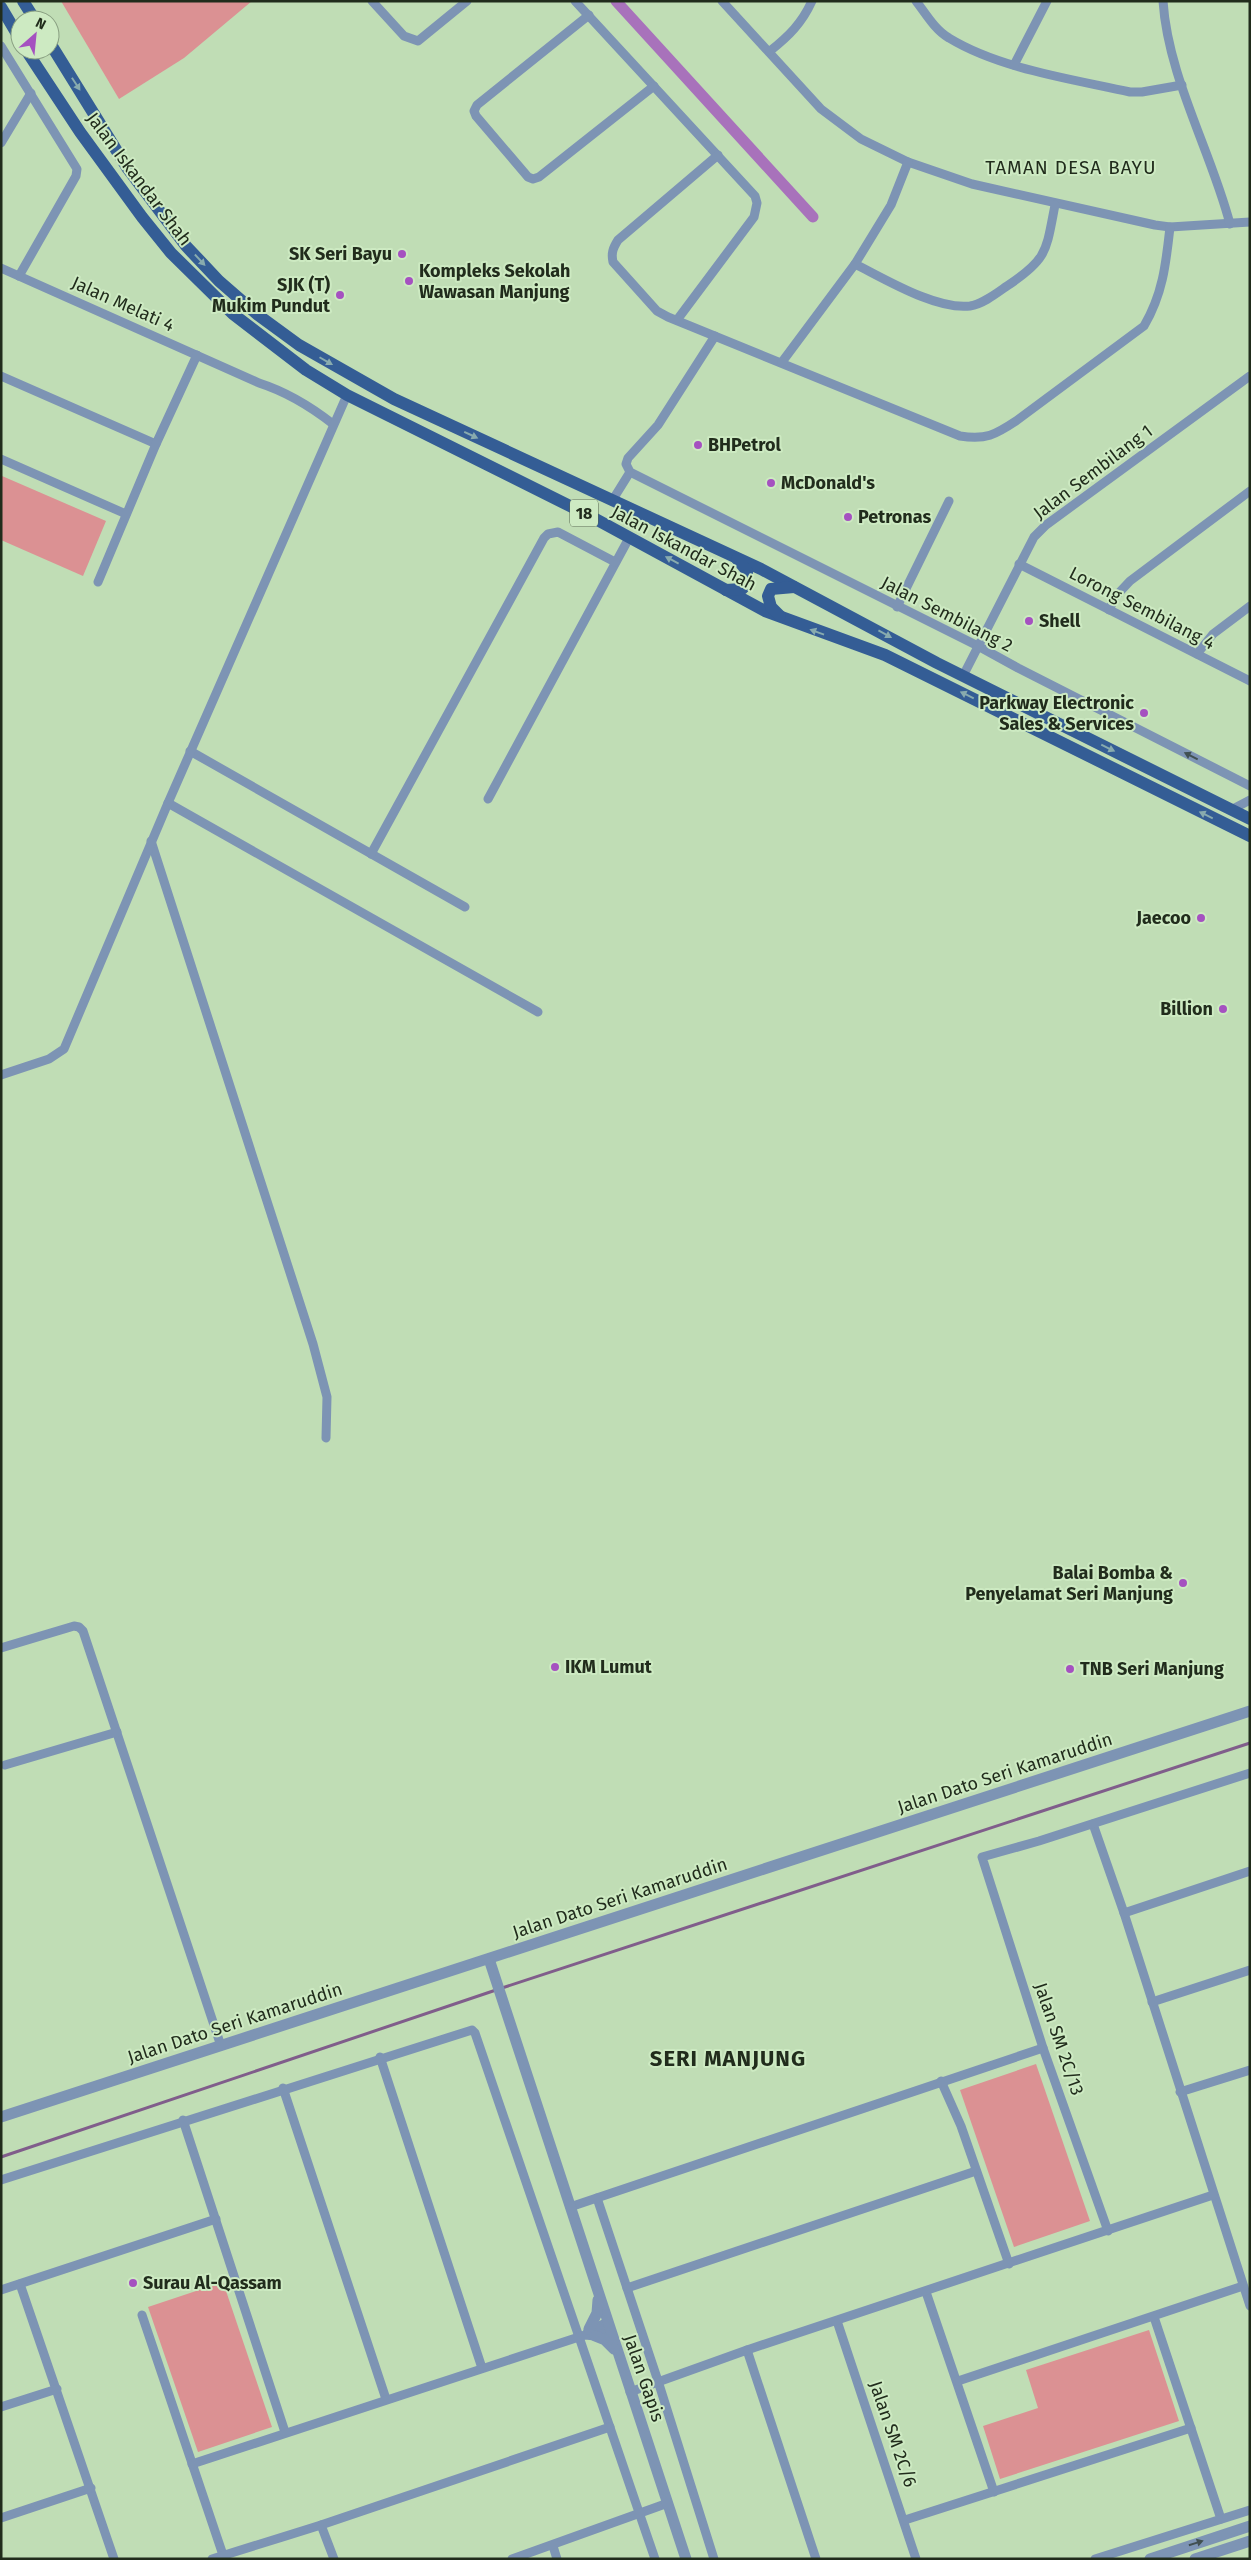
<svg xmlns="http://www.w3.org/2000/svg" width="1251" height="2560" font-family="'Fira Sans',sans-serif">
<rect width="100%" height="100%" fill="#c0ddb5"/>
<g fill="#db9193">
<polygon points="61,1 252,1 184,58 119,99"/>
<polygon points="2,476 106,521 83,576 1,540"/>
<polygon points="1036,2064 1090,2221 1014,2247 960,2090"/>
<polygon points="223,2282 272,2427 198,2452 148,2307"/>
<polygon points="1149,2330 1179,2421 1000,2479 983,2426 1038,2408 1026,2370"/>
</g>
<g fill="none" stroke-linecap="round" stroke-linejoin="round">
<g stroke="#805d8b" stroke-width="3">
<polyline points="502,1988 1250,1743"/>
<polyline points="1,2157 496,1990"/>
</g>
<polyline stroke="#a872bb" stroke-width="11" points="616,1 813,217"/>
<g stroke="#7d94b4" stroke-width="9">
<polyline points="372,1 404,36 418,41 467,1"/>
<polyline points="575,1 755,196 757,203 754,217 677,320"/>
<polyline points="722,1 821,109 861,139 908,162 972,184 1155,225 1170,227 1250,222"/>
<path d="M916 1C926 14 935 30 949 38 1000 69 1072 79 1130 92H1142L1182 85"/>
<path d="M1163 1C1168 77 1211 151 1230 224"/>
<polyline points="589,15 477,105 474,111 476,116 528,177 533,179 539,177 654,86"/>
<polyline points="1,46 77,169 76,176 19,276"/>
<path d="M770 51C789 36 802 23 812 1"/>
<polyline points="1014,65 1047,1"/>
<polyline points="1,143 31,93"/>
<path d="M718 155 618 240C613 248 611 253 613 262L657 311 668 317 960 436C986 440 995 435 1016 421L1144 326C1163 294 1166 263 1170 227"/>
<path d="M855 264C885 279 936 310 970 306 983 304 997 293 1007 286 1048 259 1046 251 1055 205"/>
<path d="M1 268 259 383C287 392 310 406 333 424"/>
<polyline points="715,336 658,425 628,458 626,464 630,472 978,646 1018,668 1250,786"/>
<polyline points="782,362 855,264 891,205 908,162"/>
<polyline points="1,376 156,444"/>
<polyline points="1,459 126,514"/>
<polyline points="612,501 630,472"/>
<polyline points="1019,564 1250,681"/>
<polyline points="98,582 156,444 197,355"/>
<polyline points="897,607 949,501"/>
<polyline points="1109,610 1115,597 1130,581 1250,491"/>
<polyline points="1197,654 1213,634 1250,606"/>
<polyline points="963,676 1034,537 1046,525 1250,376"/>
<polyline points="190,751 465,907"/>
<polyline points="488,799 629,538"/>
<polyline points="168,803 538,1012"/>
<polyline points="1231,810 1250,800"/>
<polyline points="151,841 313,1344 327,1397 326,1438"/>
<polyline points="371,854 544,538 548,534 558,532 615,562"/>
<polyline points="1,1075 49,1059 64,1049 168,803 347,395"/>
<polyline points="1,1648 74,1626 79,1627 83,1631 221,2046"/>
<polyline points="5,1765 117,1732"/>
<polyline points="1093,1824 1124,1913 1250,2306"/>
<polyline points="1124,1913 1250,1871"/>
<polyline points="1152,2002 1250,1970"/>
<polyline points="380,2057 482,2368"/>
<polyline points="941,2081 961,2126 1009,2264"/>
<polyline points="283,2088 386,2399"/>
<polyline points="1180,2092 1250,2070"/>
<polyline points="183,2120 285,2432"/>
<polyline points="1,2180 472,2030 475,2033 655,2559"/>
<polyline points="597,2198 658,2381 714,2559"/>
<polyline points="570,2207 1043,2048"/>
<polyline points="1108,2231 1043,2048 982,1857 1039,1841 1250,1773"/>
<polyline points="20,2284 114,2559"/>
<polyline points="627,2288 976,2171"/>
<polyline points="1,2290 216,2219"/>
<polyline points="926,2292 994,2492"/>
<polyline points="142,2315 223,2555"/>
<polyline points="1154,2317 1221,2519"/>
<polyline points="837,2321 916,2559"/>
<polyline points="587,2333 607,2322"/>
<polyline points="747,2350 816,2559"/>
<polyline points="958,2381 1243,2286"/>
<polyline points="630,2392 747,2350 1213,2195"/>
<polyline points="1,2407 57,2389"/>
<polyline points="192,2464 585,2335 595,2336 610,2331"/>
<polyline points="1,2518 91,2488"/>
<polyline points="905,2520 1191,2428"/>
<polyline points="321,2525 334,2559"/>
<polyline points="553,2546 557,2559"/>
<polyline points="212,2559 321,2525 610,2427"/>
<polyline points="512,2559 668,2503"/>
<polyline points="1095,2559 1250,2510"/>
</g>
<g stroke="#7d94b4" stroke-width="11">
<polyline points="489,1959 686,2559"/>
<polyline points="1,2117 1250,1711"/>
<polyline points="589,2329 597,2313 598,2300"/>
<polyline points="595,2336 605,2340 614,2349"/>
<polyline points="1150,2559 1250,2526"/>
<polyline points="1195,2559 1250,2541"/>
</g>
<g stroke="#345d95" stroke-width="12">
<polyline points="23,1 35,20"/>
<polyline points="1,7 20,39"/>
<polyline points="50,43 128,169 186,246 219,281 258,315 299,345 394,399 761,569 937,663 1250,819"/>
<polyline points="26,50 80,132 142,217 171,253 233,314 306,370 347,395 590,516 765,611 885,655 1250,836"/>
<polyline points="726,590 742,589 747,584 747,571 737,559"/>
<polyline points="780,616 771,607 768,596 771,589 794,587"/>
</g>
</g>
<defs><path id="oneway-solid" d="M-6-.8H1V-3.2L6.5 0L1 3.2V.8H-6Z" transform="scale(1.25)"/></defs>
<g fill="#88abae">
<use href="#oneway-solid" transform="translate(76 84) rotate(57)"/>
<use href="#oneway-solid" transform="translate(200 260) rotate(47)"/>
<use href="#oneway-solid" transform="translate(326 361) rotate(30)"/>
<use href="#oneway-solid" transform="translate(471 435) rotate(25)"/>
<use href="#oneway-solid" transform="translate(672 560) rotate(-152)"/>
<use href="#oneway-solid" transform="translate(817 632) rotate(-160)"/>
<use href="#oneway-solid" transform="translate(885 634) rotate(29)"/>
<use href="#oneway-solid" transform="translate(967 695) rotate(-154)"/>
<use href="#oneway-solid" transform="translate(1108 748) rotate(26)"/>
<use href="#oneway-solid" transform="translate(1206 815) rotate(-154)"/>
</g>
<g fill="#415051">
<use href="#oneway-solid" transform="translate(1191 756) rotate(-153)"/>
<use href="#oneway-solid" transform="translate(1196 2543) rotate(-18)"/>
</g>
<g fill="#a551c0" stroke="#cdeac2" stroke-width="2">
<circle cx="402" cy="254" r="5"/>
<circle cx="409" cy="281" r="5"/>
<circle cx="340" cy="295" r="5"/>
<circle cx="698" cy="445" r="5"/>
<circle cx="771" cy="483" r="5"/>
<circle cx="848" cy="517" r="5"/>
<circle cx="1029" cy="621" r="5"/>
<circle cx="1144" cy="713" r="5"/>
<circle cx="1201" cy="918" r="5"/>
<circle cx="1223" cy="1009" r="5"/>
<circle cx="1183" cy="1583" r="5"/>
<circle cx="555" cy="1667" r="5"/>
<circle cx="1070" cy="1669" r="5"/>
<circle cx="133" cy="2283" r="5"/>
</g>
<g text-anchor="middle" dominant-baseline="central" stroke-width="4" stroke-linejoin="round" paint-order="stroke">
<rect fill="#cdeac2" stroke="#55654e" stroke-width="1" x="570" y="499.5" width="28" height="27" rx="4"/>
<g font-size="16" font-weight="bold" fill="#212c1c">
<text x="584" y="513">18</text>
</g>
<g font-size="18" fill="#212c1c" stroke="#cdeac2">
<text transform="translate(139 179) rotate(53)">Jalan Iskandar Shah</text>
<text transform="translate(123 304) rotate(24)">Jalan Melati 4</text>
<text transform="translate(1093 472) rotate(-37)">Jalan Sembilang 1</text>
<text transform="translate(684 548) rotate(28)">Jalan Iskandar Shah</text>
<text transform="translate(1142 608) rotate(27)">Lorong Sembilang 4</text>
<text transform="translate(947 614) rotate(27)">Jalan Sembilang 2</text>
<text transform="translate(1005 1773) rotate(-18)">Jalan Dato Seri Kamaruddin</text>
<text transform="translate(620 1898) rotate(-18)">Jalan Dato Seri Kamaruddin</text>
<text transform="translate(235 2023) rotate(-18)">Jalan Dato Seri Kamaruddin</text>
<text transform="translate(1059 2039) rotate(71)">Jalan SM 2C/13</text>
<text transform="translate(644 2378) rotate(71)">Jalan Gapis</text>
<text transform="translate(893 2434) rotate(71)">Jalan SM 2C/6</text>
</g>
<g font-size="18" font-weight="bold" fill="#212c1c" stroke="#cdeac2" text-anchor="start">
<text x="392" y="254" text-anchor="end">SK Seri Bayu</text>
<text x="419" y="271">Kompleks Sekolah<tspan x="419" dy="21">Wawasan Manjung</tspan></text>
<text x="330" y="285" text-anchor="end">SJK (T)<tspan x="330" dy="21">Mukim Pundut</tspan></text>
<text x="708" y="445">BHPetrol</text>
<text x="781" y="483">McDonald's</text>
<text x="858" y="517">Petronas</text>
<text x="1039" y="621">Shell</text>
<text x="1134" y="703" text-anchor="end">Parkway Electronic<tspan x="1134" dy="21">Sales &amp; Services</tspan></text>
<text x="1191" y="918" text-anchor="end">Jaecoo</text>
<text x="1213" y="1009" text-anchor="end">Billion</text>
<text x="1173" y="1573" text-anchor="end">Balai Bomba &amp;<tspan x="1173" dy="21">Penyelamat Seri Manjung</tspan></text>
<text x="565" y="1667">IKM Lumut</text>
<text x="1080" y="1669">TNB Seri Manjung</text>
<text x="143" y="2283">Surau Al-Qassam</text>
</g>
<g font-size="19" letter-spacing="1" fill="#212c1c" stroke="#cdeac2">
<text x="1071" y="167">TAMAN DESA BAYU</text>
</g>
<g font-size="22" font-weight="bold" letter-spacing="1" fill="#212c1c" stroke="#cdeac2">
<text x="728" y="2058">SERI MANJUNG</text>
</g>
</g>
<rect width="1251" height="2560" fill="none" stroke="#212c1c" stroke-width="5"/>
<g transform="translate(35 35) rotate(27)"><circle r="24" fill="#cdeac2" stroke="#889e80"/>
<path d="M0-4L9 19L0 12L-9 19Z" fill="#a551c0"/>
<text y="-8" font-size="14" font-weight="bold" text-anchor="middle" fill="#212c1c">N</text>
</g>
</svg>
